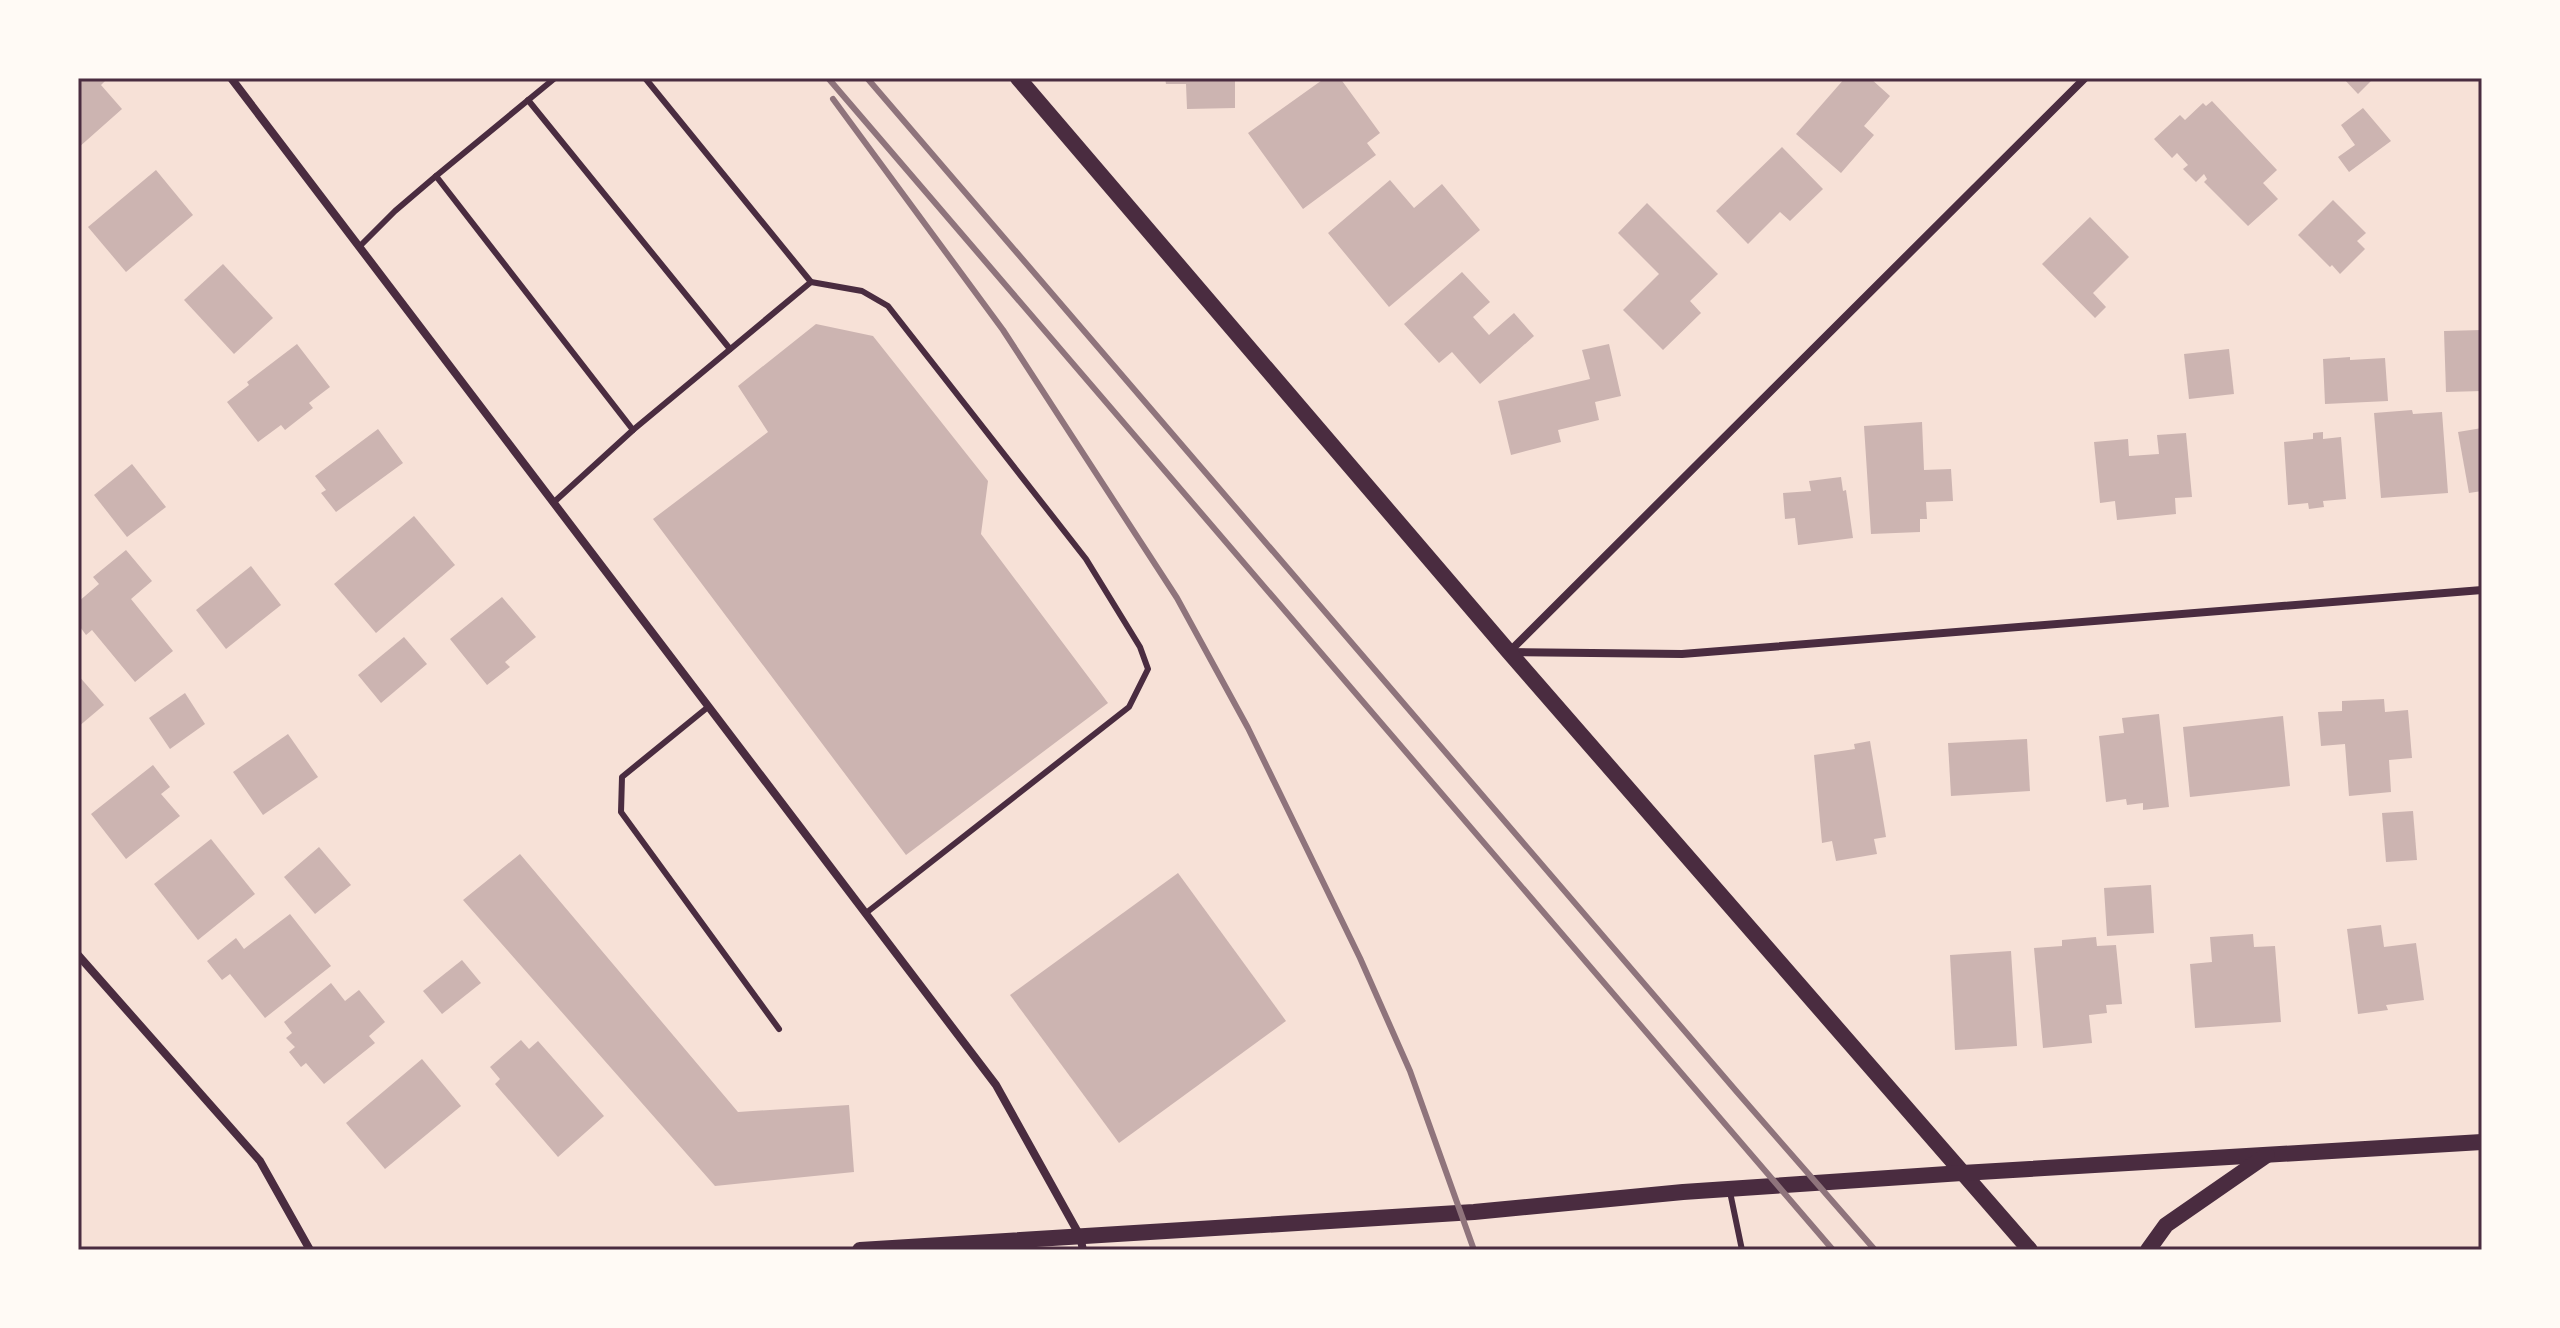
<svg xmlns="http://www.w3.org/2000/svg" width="2560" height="1328" font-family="Jost,sans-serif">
<rect width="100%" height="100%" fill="#f7e1d7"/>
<g fill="#ccb4b1">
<polygon points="78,78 105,78 106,80 101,85 122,109 78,148"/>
<polygon points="1165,78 1222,78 1222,81 1235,80 1235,108 1187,109 1186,84 1166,84"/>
<polygon points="1325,78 1340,78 1380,133 1367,143 1376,155 1303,209 1248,133"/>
<polygon points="1845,78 1870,78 1890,96 1864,126 1874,135 1841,173 1796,134"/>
<polygon points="2343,78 2374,78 2358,94"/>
<polygon points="2212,101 2277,170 2263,183 2278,199 2248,226 2204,182 2207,179 2204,174 2196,182 2183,169 2188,165 2177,153 2172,158 2154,139 2180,115 2185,120 2203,103 2206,106"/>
<polygon points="2363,108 2391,141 2349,172 2338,157 2355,145 2341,125"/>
<polygon points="1782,147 1823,189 1790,221 1780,212 1748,244 1716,211"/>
<polygon points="156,170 193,215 126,272 88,227"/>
<polygon points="1390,180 1414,208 1442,184 1480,230 1389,307 1328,233"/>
<polygon points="2333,200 2366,233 2357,241 2365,249 2340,274 2332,265 2330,267 2298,235"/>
<polygon points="1647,203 1718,274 1690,301 1701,313 1663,350 1623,310 1659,274 1618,233"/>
<polygon points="2090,217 2129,257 2093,293 2106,307 2095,318 2042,264"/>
<polygon points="223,264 273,318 234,354 184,300"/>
<polygon points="1462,272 1490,302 1473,317 1489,335 1514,313 1534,336 1480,384 1452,352 1439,363 1404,324"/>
<polygon points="816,324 873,336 988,481 981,534 1108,703 906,855 653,519 768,432 738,386"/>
<polygon points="2482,330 2482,391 2446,392 2444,331"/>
<polygon points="297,344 330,387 309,403 313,408 285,430 281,425 258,442 227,402 249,385 247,382"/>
<polygon points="1609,344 1621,396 1595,402 1599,420 1558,430 1561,442 1511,455 1498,401 1590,379 1582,350"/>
<polygon points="2229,349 2234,394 2189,399 2184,354"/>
<polygon points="2350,357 2350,360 2385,358 2388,401 2325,404 2323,359"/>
<polygon points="2412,410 2413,414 2442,412 2448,493 2381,498 2374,413"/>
<polygon points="1922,422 1924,470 1951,469 1953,501 1926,502 1927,519 1920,519 1920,532 1871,534 1864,426"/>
<polygon points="2482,428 2482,491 2469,493 2458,432"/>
<polygon points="378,429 403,463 336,512 321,493 326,490 315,476"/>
<polygon points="2323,432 2323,439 2341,437 2346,499 2323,501 2324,507 2309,509 2308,503 2288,505 2284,442 2313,439 2313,433"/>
<polygon points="2186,433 2192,497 2175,498 2176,514 2117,520 2115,501 2100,503 2094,442 2128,439 2129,456 2159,454 2157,435"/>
<polygon points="132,464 166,507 127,537 94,495"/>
<polygon points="1841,477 1843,491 1846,490 1853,538 1798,545 1795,518 1785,519 1783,493 1811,491 1809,481"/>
<polygon points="414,516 455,565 376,633 334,584"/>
<polygon points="126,550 152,581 131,599 173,651 135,682 92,630 86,635 78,624 78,602 99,584 93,577"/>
<polygon points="251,566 281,605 226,649 196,610"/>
<polygon points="502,597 536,637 505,662 510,667 487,685 450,639"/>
<polygon points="404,637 427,664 381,703 358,675"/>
<polygon points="78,675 104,705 78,727"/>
<polygon points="185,693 205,724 170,749 149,718"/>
<polygon points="2384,699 2385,712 2408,710 2412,758 2389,760 2391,792 2349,796 2345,744 2321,746 2318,712 2342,711 2342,701"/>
<polygon points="2159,714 2169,807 2143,810 2143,803 2127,805 2126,799 2106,802 2099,736 2124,733 2122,718"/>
<polygon points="2283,716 2290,786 2190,797 2183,727"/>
<polygon points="288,734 318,777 263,815 233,772"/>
<polygon points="2027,739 2030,791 1951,796 1948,743"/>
<polygon points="1870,741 1886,837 1874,839 1877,854 1836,861 1832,841 1822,843 1814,755 1855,749 1854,744"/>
<polygon points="153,765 170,787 161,794 180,816 126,859 91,814"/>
<polygon points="2413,811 2417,860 2386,862 2382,813"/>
<polygon points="211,839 255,894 198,940 154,884"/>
<polygon points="319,847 351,885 315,914 284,877"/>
<polygon points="520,854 738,1112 849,1105 854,1172 715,1186 463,900"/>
<polygon points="1178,873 1286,1021 1119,1143 1010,995"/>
<polygon points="2151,885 2154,933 2107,936 2104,888"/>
<polygon points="290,914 331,966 265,1018 230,974 222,980 207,961 236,938 244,949"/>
<polygon points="2381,925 2384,947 2416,943 2424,1000 2386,1005 2388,1010 2358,1014 2347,929"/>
<polygon points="2253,934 2254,947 2275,946 2281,1022 2195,1028 2190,964 2212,962 2210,937"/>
<polygon points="2096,937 2097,946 2116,945 2122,1004 2106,1005 2107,1013 2089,1015 2092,1043 2043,1048 2034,948 2062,946 2062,940"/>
<polygon points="2011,951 2017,1046 1955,1050 1950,955"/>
<polygon points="462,960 481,983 442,1014 423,991"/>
<polygon points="331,983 345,1001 359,990 385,1022 369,1036 375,1043 324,1084 306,1063 301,1067 289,1052 295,1047 286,1038 292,1033 284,1022"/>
<polygon points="521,1040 529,1049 538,1041 604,1116 558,1157 495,1084 500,1079 490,1067"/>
<polygon points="422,1059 461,1106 385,1169 346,1123"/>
</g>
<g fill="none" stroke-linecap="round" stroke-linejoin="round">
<g stroke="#4a2c40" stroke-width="6">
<polyline points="528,100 730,349"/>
<polyline points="436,176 555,78"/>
<polyline points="359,247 395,211 436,176 633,430 553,503"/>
<polyline points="811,282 862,291 888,306 1086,559 1140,647 1148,669 1129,707 866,913"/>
<polyline points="633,430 811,282 645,78"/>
<polyline points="708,707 622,777 621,812 779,1029"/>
<polyline points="1730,1192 1742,1250"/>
</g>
<g stroke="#4a2c40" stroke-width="8">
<polyline points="231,78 996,1085 1080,1236 1083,1250"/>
<polyline points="1509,652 2085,78"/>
<polyline points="1510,652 1682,654 2482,590"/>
<polyline points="78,955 260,1161 310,1250"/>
</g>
<g stroke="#4a2c40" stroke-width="16">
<polyline points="1018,78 1509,652 2030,1250"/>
<polyline points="860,1250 1474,1212 1683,1192 1962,1173 2482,1142"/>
<polyline points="2148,1250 2166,1225 2267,1155"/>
</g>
<g stroke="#8f747c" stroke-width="6">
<polyline points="828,78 1833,1250"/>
<polyline points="867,78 1737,1092 1875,1250"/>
<polyline points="833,99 1003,330 1177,598 1248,728 1360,958 1410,1071 1474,1250"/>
</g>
</g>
<rect width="2560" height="1328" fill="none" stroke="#fffaf5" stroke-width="160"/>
<rect x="80" y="80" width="2400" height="1168" fill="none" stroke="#4a2c40" stroke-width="3"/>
</svg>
